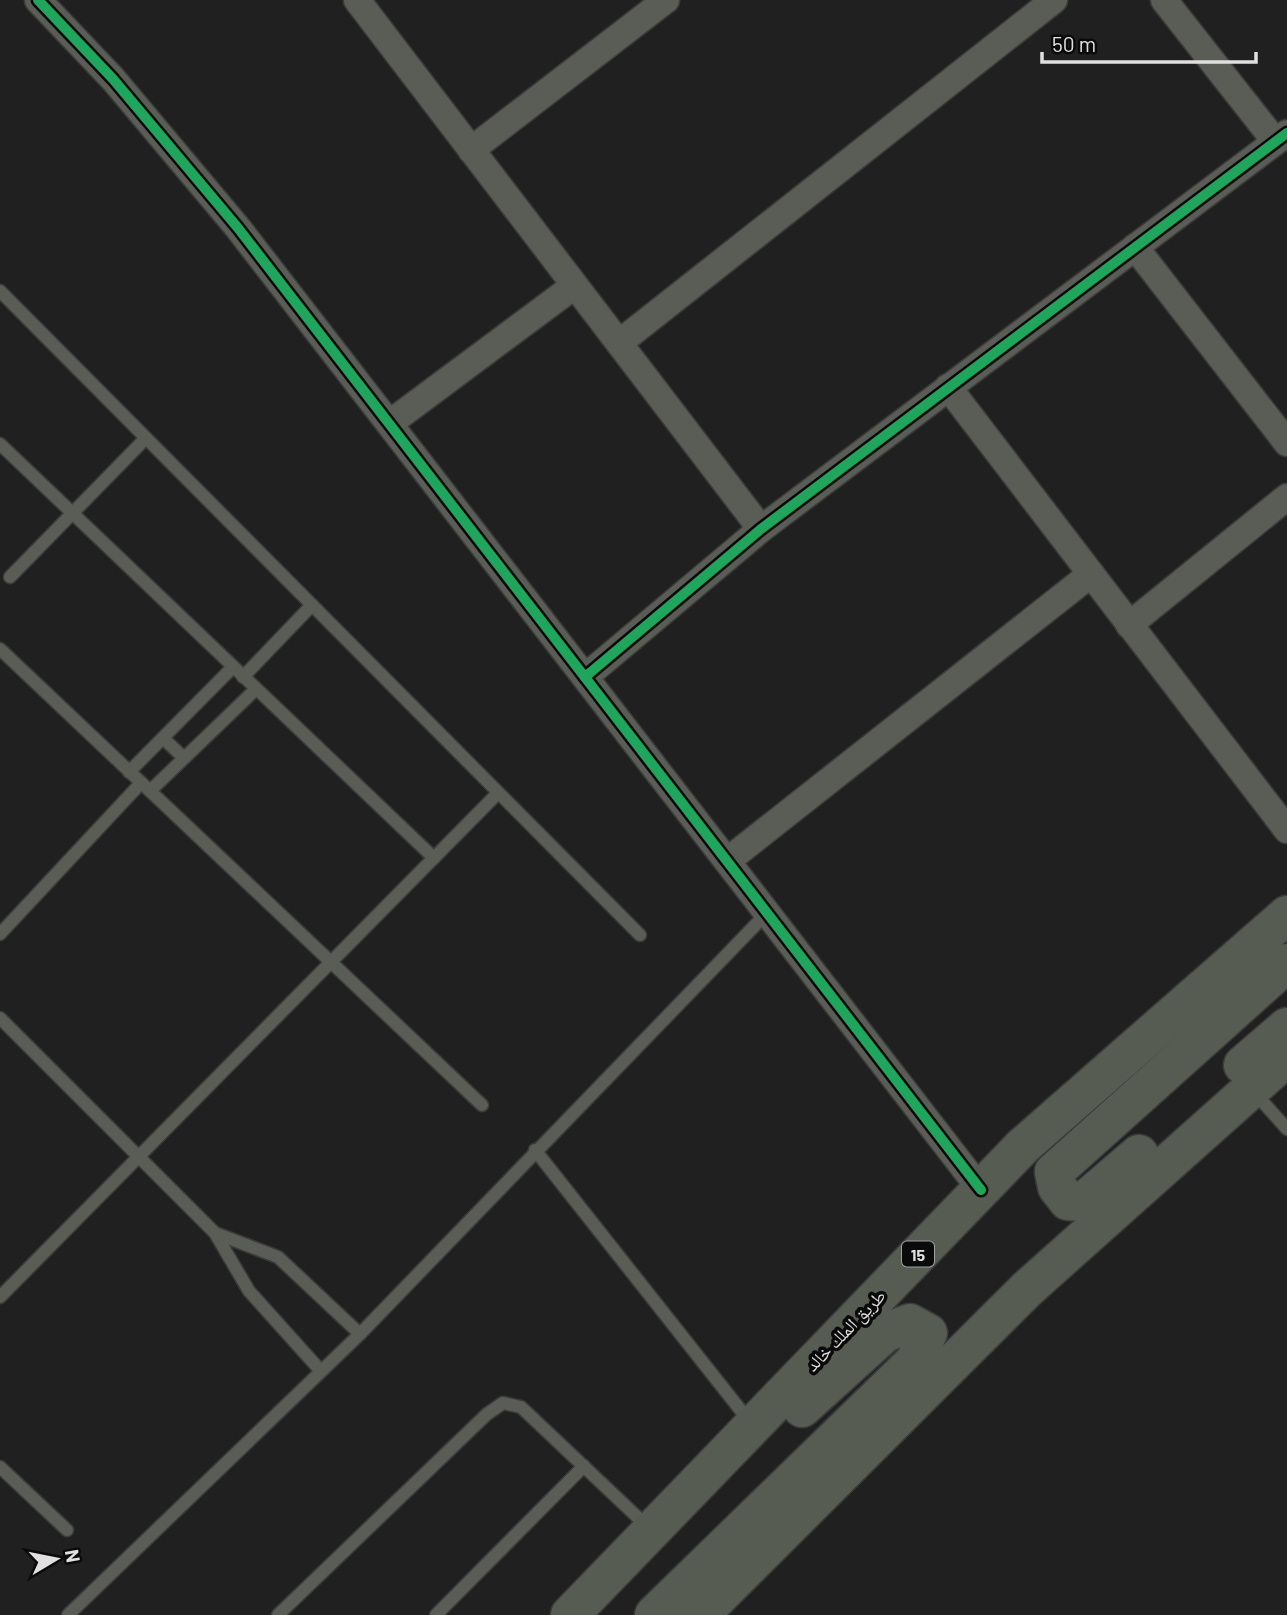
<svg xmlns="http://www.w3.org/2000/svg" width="1287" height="1615" font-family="Barlow,'Noto Naskh Arabic',sans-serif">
<rect width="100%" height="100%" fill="#212021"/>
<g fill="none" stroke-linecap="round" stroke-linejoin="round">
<defs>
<g id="lane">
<polyline points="0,291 640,935"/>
<polyline points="0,444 434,858"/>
<polyline points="10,577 146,438"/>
<polyline points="0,649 482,1105"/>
<polyline points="243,677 312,605"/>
<polyline points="163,738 184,758"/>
<polyline points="129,772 233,667"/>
<polyline points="150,791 256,689"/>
<polyline points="0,934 141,783"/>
<polyline points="0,1018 215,1233 249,1291 320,1370"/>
<polyline points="1254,1092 1287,1129"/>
<polyline points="535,1150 750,1422"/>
<polyline points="215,1233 278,1257 360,1334"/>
<polyline points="0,1297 498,793"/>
<polyline points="0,1467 67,1530"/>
<polyline points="68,1615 360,1334 767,913"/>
<polyline points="278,1615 487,1414 503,1403 521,1407 649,1528"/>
<polyline points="436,1615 584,1466"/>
</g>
<g id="street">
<polyline points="38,0 113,79 238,228 981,1190"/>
<polyline points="357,0 761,529"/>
<polyline points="1164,0 1275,141"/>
<polyline points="471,150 666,0"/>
<polyline points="1135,247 1287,443"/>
<polyline points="619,343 1054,0"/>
<polyline points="948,387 1287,830"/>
<polyline points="390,423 574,286"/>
<polyline points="1129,625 1287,497"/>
<polyline points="585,677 761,529 1287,133"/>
<polyline points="727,861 1091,574"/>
</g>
<g id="highway">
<polyline points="1243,1065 1287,1027"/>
<polyline points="1139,1154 1083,1202 1068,1201 1057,1187 1054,1172 1287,963"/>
<polyline points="570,1615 1023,1146 1287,915"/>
<polyline points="654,1615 915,1361 928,1333 910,1323 885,1333 802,1408"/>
<polyline points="700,1615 1027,1289 1287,1057"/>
</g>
</defs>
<use href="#lane" stroke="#3c3b3c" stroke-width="15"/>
<use href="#street" stroke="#3c3b3c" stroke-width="29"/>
<use href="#highway" stroke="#3c3b3c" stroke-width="41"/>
<use href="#lane" stroke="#595d55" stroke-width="12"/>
<use href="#street" stroke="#595d55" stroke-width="26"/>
<use href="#highway" stroke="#575c53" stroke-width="38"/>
<defs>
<g id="cycleway">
<polyline points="38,0 113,79 238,228 981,1190"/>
<polyline points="585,677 761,529 1287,133"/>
</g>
</defs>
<use href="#cycleway" stroke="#0b0a0b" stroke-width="15"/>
<use href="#cycleway" stroke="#20a55d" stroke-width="10"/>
</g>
<g text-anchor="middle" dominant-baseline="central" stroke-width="7" stroke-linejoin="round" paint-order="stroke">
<rect fill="#0b0a0b" stroke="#a19fa0" stroke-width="2" x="902" y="1241.5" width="32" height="25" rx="5"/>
<g font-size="16" font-weight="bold" fill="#e1dfe0">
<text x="918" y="1254">15</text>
</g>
<g font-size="18" fill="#e1dfe0" stroke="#0b0a0b">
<text transform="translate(845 1330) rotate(-46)">طريق الملك خالد</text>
</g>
</g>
<g transform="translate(56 1559) rotate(80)" stroke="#0b0a0b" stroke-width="5" paint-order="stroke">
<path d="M0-5L12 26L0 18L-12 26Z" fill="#e1dfe0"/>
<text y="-10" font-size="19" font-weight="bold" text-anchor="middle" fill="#e1dfe0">N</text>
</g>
<path d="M1042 52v10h214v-10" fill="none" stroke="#e1dfe0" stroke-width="3.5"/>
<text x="1052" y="52" font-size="21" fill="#e1dfe0" stroke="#0b0a0b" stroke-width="5" paint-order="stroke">50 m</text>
</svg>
